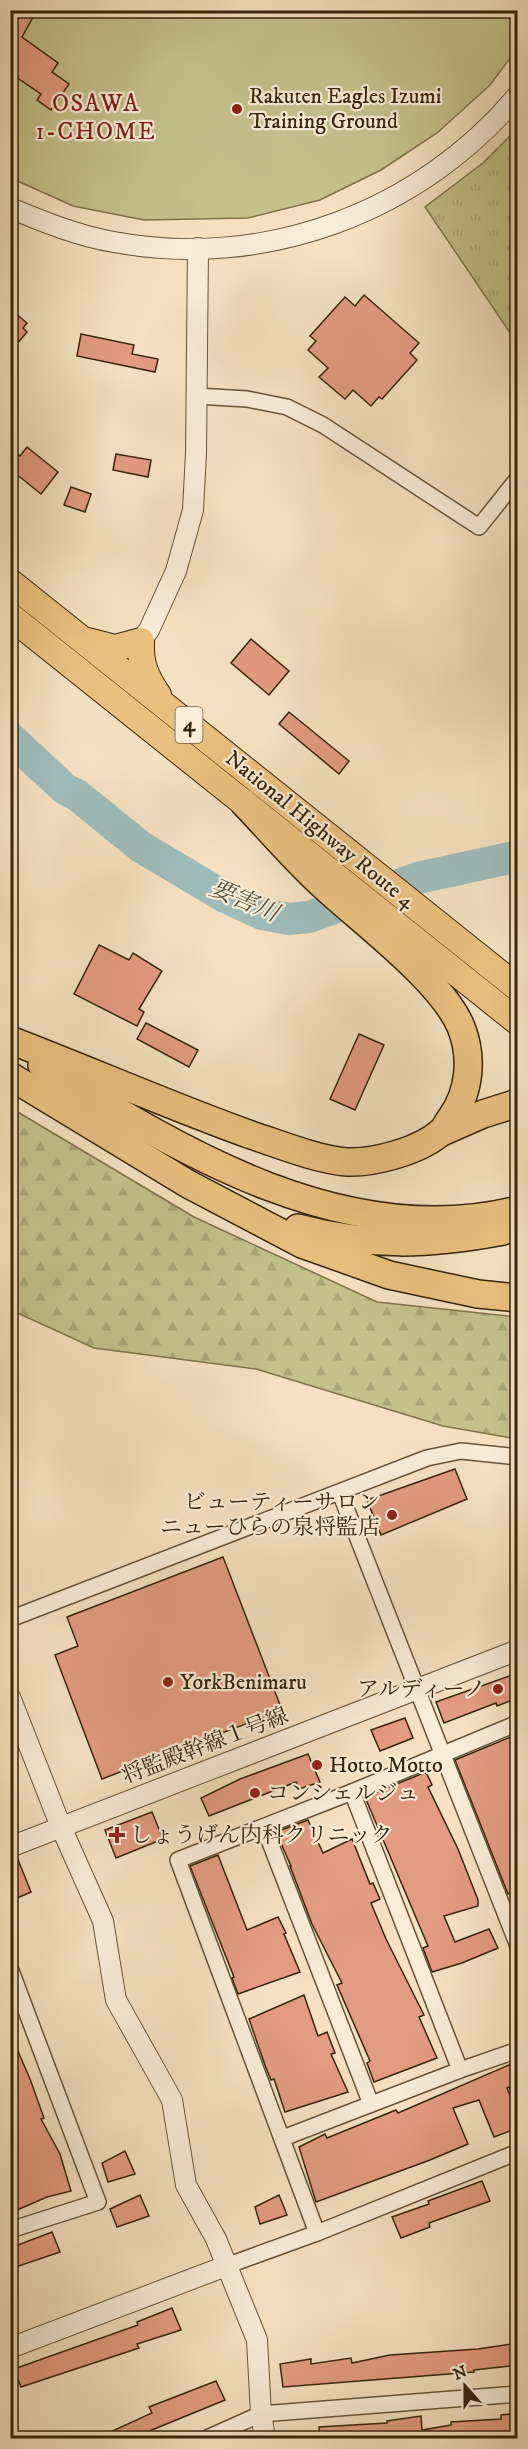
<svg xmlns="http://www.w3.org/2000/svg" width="528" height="2449" font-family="'IM FELL DW Pica','Noto Serif JP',serif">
<defs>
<pattern id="forest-firs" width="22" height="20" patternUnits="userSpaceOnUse" patternTransform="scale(1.5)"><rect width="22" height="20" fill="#c4c18d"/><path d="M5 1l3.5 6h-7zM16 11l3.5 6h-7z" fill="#a9a678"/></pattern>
<pattern id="park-tufts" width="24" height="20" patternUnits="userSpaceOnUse" patternTransform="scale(1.5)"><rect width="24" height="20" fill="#c4c18d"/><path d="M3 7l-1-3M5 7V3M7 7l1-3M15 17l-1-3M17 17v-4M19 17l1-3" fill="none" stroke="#a9a678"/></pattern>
</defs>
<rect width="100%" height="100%" fill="#f5e1c1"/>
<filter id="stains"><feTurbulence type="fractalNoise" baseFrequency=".00333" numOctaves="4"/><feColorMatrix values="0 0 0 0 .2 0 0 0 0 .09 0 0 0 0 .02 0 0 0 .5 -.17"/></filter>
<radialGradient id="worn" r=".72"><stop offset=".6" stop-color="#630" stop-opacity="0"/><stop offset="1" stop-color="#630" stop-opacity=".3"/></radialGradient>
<polygon fill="url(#forest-firs)" stroke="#7e734c" stroke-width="1.5" points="11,1108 194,1217 377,1302 517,1317 517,1439 443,1426 256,1369 94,1348 11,1310"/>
<polygon fill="url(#park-tufts)" stroke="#7e734c" stroke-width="1.5" points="517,129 517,343 425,207 483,163"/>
<polygon fill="#c4c18d" stroke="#7e734c" stroke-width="1.5" points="10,11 517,11 517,49 490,85 437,133 381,170 320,200 248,218 144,220 73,206 11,178"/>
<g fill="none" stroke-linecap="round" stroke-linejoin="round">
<polyline stroke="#9fbcbb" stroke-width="32" points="10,738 65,789 77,795 141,847 225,897 262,914 289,919 309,917 418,878 518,856"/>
</g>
<g fill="#e39b81" stroke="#37250b" stroke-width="1.5">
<polygon points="10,10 37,10 22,37 58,63 52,72 69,84 51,110 37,100 41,94 10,73"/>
<polygon points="364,295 419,343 410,353 417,360 382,399 379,397 371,406 353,390 345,399 319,377 328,368 308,350 316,341 310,336 345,297 355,306"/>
<polygon points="10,309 27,323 23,328 27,332 10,352"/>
<polygon points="81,334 134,345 132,354 158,359 155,372 77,356"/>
<polygon points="27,447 58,472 41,494 10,469 10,448 20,456"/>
<polygon points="116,454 151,460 148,477 113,470"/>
<polygon points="71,487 91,494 85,512 64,505"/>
<polygon points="251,639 289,671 269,695 231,663"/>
<polygon points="289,712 349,761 339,774 279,724"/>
<polygon points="99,945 129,960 133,953 162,971 139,1009 144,1012 137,1026 74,994"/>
<polygon points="146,1023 198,1050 189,1067 137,1039"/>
<polygon points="359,1034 384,1045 355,1110 330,1099"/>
<polygon points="455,1469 467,1499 381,1535 367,1500"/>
<polygon points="223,1557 282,1710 102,1779 55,1655 78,1646 67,1617"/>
<polygon points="518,1673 518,1698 497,1706 496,1703 444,1723 436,1702"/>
<polygon points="405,1718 413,1738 380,1751 371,1730"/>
<polygon points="513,1736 518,1749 518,1890 508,1894 455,1760"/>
<polygon points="308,1754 320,1782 299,1789 296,1782 209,1816 201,1798 240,1779"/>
<polygon points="426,1772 432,1785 428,1787 458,1849 478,1900 478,1906 444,1916 455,1942 489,1929 498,1948 462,1963 432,1972 423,1948 428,1946 365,1797"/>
<polygon points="152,1812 163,1839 116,1858 105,1830"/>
<polygon points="308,1820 323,1853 352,1839 370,1884 373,1883 380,1899 371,1903 386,1939 424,2015 419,2017 437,2058 374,2082 367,2063 370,2061 337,1985 342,1983 312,1924 290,1866 291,1866 276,1832"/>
<polygon points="218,1855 247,1930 278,1917 286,1933 284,1934 300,1972 238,1994 232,1978 234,1977 190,1866"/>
<polygon points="17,1857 31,1892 10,1901 10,1859"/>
<polygon points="304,1995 318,2036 327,2032 335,2053 331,2054 348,2092 285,2112 274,2079 271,2080 266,2068 249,2019"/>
<polygon points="10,2033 30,2079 44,2118 41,2119 60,2154 71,2191 47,2197 10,2213"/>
<polygon points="518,2061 518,2105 509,2087 507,2088 518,2115 518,2128 494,2137 479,2100 453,2108 468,2144 430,2160 316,2202 299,2147 325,2134 327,2138 396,2110 398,2113"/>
<polygon points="125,2151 135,2174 108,2182 102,2163"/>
<polygon points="482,2181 490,2201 429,2223 430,2227 401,2238 392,2217 429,2204 428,2201"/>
<polygon points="140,2195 149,2216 117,2227 110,2209"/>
<polygon points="279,2195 287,2215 260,2224 255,2207"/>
<polygon points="52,2232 60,2252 10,2269 10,2248"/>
<polygon points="172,2308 181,2330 137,2344 139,2348 21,2387 14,2369 138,2325 137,2322"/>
<polygon points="518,2343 518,2365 474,2370 474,2372 283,2387 280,2364 311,2359 311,2364 351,2358 352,2363 390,2355 478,2349"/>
<polygon points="216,2381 225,2400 142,2434 144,2439 95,2439 152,2413 149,2407"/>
<polygon points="518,2413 518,2439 320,2439 319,2427 387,2423 387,2421 421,2416 422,2430 451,2425 451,2422 501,2419 501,2415"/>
</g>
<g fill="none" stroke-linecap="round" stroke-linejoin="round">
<defs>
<g id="minor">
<polyline points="197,396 247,399 287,407 323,425 479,527 518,478"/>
<polyline points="340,1493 518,1946"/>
<polyline points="10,1619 427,1458 461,1451 518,1457"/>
<polyline points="352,1792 460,2070"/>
<polyline points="264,1827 371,2104"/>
<polyline points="10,1968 98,2202 10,2230"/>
<polyline points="283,2138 460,2070 518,2050"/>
<polyline points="317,2233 178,1860 352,1792 518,1723"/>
<polyline points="226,2266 317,2233 518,2152"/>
<polyline points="207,2438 261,2414 518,2394"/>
</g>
<g id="tertiary">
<path d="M10 208C44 222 78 236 114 242 266 270 420 212 518 95"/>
<polyline points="141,641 149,630 176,571 193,510 196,453 198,248"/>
<polyline points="10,1697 61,1827 103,1921 116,2000 172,2100 186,2185 216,2239 257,2340 261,2414 265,2438"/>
<polyline points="10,1847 518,1650"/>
<polyline points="10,2348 226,2266"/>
</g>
<g id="trunk">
<polyline points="10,582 518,988"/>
<polyline points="10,616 518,1022"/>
<path d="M88 641 115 648 141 641C140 663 145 676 158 695"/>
</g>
<g id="motorway">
<path d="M10 1040C91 1071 170 1106 251 1135 279 1144 318 1160 347 1162 374 1163 420 1151 441 1132 445 1129 448 1122 451 1118 470 1092 473 1057 461 1027 442 981 364 923 326 888 297 862 271 831 244 803"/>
<path d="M42 1065C181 1152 347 1253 518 1210"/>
<polyline points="10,1076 188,1184 302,1244 389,1275 478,1294 518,1298"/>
<polyline points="442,1132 483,1114 518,1103"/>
<path d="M298 1228C370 1247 430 1245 503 1231"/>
</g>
</defs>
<use href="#minor" stroke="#665438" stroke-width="18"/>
<use href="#tertiary" stroke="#665438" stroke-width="22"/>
<use href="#trunk" stroke="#37250b" stroke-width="28"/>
<use href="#motorway" stroke="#37250b" stroke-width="30"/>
<use href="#minor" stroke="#f8ecd7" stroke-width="15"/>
<use href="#tertiary" stroke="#f8ecd7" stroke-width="20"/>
<use href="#trunk" stroke="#eac080" stroke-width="26"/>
<use href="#motorway" stroke="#eac080" stroke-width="27"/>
</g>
<g fill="#8f2418" stroke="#f8ecd7" stroke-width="2">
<circle cx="237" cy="109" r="6"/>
<circle cx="392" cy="1515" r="6"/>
<circle cx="168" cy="1682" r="6"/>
<circle cx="498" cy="1689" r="6"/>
<circle cx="317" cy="1765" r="6"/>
<circle cx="255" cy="1793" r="6"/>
<path d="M114 1826h6v6h6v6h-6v6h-6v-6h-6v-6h6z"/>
</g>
<g text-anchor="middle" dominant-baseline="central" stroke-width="4.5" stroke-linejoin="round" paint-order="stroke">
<rect fill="#f8ecd7" stroke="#716148" stroke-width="1.5" x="175.5" y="707" width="27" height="36" rx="4.5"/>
<g font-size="21" font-weight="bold" fill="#37250b">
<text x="189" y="725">4</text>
</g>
<g font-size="22" fill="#37250b" stroke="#f8ecd7" text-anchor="start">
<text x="249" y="96">Rakuten Eagles Izumi<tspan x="249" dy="25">Training Ground</tspan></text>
<text x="380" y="1502" text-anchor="end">ビューティーサロン<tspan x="380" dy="25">ニューひらの泉将監店</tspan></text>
<text x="180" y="1682">YorkBenimaru</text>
<text x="486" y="1689" text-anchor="end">アルディーノ</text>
<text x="329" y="1765">Hotto Motto</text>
<text x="267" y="1793">コンシェルジュ</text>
<text x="130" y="1835">しょうげん内科クリニック</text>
</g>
<g font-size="22" fill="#37250b" stroke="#f8ecd7">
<text transform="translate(320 830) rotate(39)">National Highway Route 4</text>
<text transform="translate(205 1746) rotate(-21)">将監殿幹線１号線</text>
</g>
<g font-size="24" letter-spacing="1.5" fill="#7a1f14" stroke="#f8ecd7">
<text x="96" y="104">OSAWA<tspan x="96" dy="28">1-CHOME</tspan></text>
</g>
<g font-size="24" font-style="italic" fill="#565240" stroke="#f8ecd7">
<text transform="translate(244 901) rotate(23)">要害川</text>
</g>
</g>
<rect width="528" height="2449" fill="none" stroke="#f5e1c1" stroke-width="36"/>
<rect x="12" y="12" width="504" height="2425" fill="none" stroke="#37250b" stroke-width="3"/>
<rect x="18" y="18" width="492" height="2413" fill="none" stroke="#37250b" stroke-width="1.5"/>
<g transform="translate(465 2386) rotate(339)" stroke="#f8ecd7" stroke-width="4.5" paint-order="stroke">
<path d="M0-4.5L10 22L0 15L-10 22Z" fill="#37250b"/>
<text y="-9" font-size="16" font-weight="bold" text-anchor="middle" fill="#37250b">N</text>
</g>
<rect width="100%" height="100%" filter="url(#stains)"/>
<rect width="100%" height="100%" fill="url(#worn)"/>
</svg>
